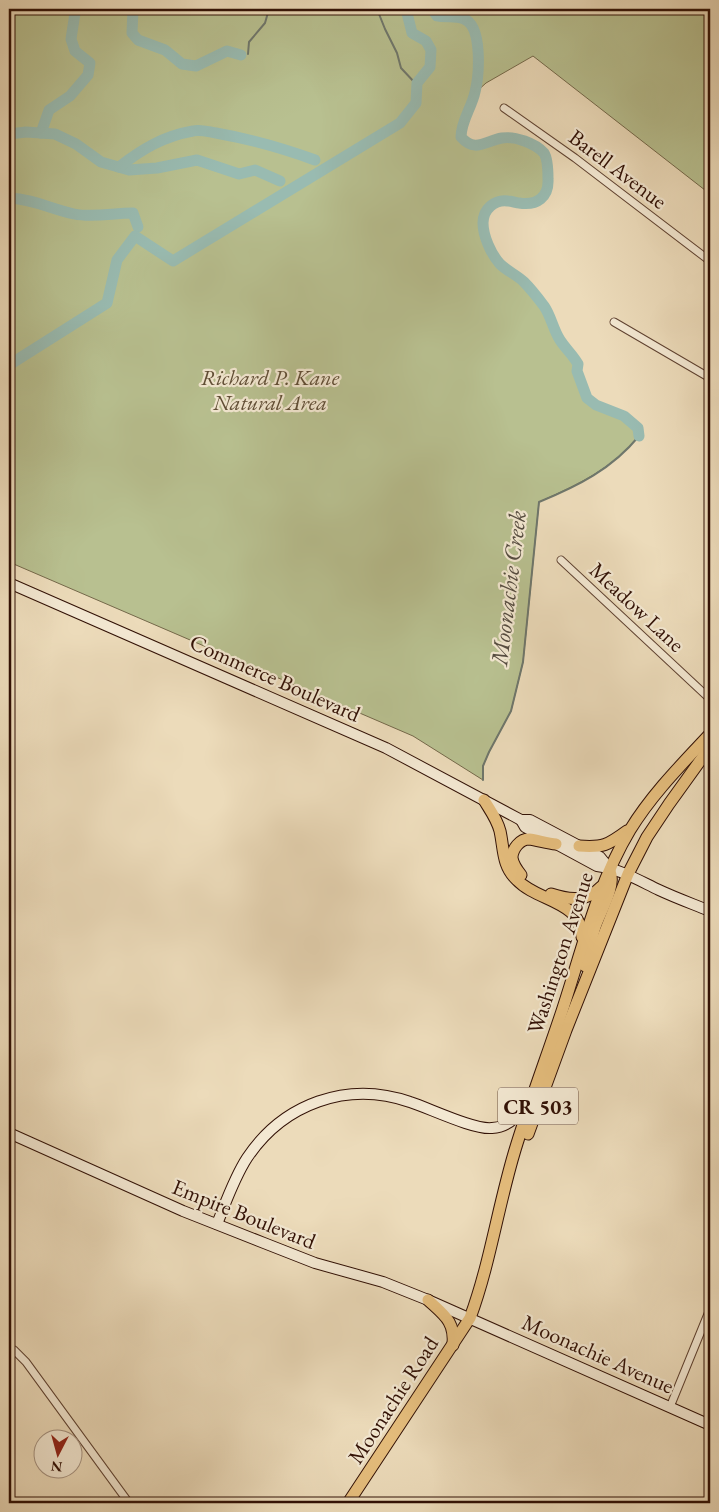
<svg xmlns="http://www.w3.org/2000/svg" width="719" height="1512" font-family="'EB Garamond',serif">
<rect width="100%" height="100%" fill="#ecdbba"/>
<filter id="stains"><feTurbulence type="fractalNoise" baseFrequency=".004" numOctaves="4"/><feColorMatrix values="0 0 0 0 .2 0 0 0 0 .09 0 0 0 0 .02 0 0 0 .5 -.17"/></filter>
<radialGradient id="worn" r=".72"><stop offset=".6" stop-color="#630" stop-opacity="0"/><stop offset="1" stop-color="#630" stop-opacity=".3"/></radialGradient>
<path fill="#b8c090" stroke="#74684a" d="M9 9H710V194L533 56 486 83 475 93 461 131V137C475 153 485 141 502 138 514 136 536 143 544 153 548 159 548 171 548 179 549 197 537 206 519 203 515 203 512 201 508 200 495 199 483 209 483 223 483 236 491 254 500 264 507 271 517 275 524 282 532 289 538 298 544 306 551 316 553 329 560 340 565 348 573 355 578 364L577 371 588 398 596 405 624 416 638 428 639 436C610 470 579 484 539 502L523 662 511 711 489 752 483 766V780L413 736 9 562Z"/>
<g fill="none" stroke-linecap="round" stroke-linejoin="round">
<g stroke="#6f776c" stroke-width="2">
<polyline points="377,9 385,29 397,53 401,68 416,84"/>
<polyline points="248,54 249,42 265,23 269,9"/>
<path d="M483 780V766L489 752 511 711 523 662 539 502C578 486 612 469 639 436"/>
</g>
<g stroke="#99bbb1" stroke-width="11">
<polyline points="133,9 132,33 138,40 165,50 182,64 196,66 227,51 241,55"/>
<path d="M432 9 437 16C446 18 455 15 464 19 483 26 479 76 475 92 472 107 461 121 461 137 475 153 485 141 502 138 515 136 535 143 544 153 548 159 548 171 548 179 549 197 537 206 519 203 516 203 512 201 508 201 495 199 483 209 483 223 483 236 491 254 500 264 507 271 517 275 524 282 531 289 538 298 544 306 551 316 553 329 560 340 565 348 573 355 578 364L577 371 587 398 596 405 624 416 638 428 639 436"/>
<polyline points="41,133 49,110 70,96 88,75 90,63 75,51 71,39 75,13"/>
<polyline points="9,134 26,132 55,134 76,144 101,162 129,170 157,168 197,160 239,174 255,170 280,181"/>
<path d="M119 167C142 149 164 136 193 131 200 129 209 132 216 133 250 139 282 148 315 160"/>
<path d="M9 198C33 199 51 209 74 214 93 218 113 213 133 213L138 227"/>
<polyline points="9,365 107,303 117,260 135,236 173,261 400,123 416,103 417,83 430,67 431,50 426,41 412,33 407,13 408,9"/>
</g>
<defs>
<g id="street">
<polyline points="504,108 575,158 710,261"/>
<polyline points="614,322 710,378"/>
<polyline points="561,560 710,699"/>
<polyline points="14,1350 26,1362 129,1503"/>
<polyline points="670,1407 710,1309"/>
</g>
<g id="secondary">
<polyline points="9,583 386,748 521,820 530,820 600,857 609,868"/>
<path d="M521 820 525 827 597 866C620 869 638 880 659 890 676 898 693 904 710 911"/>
<polyline points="9,1133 183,1211 264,1243 315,1263 383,1282 428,1300 710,1425"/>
<path d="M217 1224C226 1202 234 1178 247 1158 283 1104 347 1080 410 1102 429 1108 474 1130 492 1128 511 1127 520 1113 529 1099"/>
</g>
<g id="primary">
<path d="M484 800C490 810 497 819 500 831 504 849 502 866 517 880 538 902 581 900 582 937"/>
<path d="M579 846C603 848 608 845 627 831"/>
<path d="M521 875C517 870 513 865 512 858 512 849 520 839 529 839 537 840 547 843 556 844"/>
<path d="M551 894C569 900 587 902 601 887"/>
<path d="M585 966C588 953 591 940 595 927 600 912 616 887 610 871"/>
<polyline points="528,1134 566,1030 628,874 647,837 669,804 710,747"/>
<path d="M428 1300C444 1315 455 1321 453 1345"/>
<path d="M348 1503 470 1318C490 1264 498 1206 515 1150 529 1104 546 1059 561 1014 582 951 596 887 630 830 652 794 682 764 710 734"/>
</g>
</defs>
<use href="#street" stroke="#604332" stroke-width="9"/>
<use href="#secondary" stroke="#311005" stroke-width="12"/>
<use href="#primary" stroke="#311005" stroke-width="13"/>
<use href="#street" stroke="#f3e8d2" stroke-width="7"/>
<use href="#secondary" stroke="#f3e8d2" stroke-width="10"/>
<use href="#primary" stroke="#e6be7d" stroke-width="11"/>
</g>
<g text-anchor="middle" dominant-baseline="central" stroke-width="4.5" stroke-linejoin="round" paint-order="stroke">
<rect fill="#f3e8d2" stroke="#6b5142" stroke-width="1" x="498" y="1087.5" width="80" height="37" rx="4"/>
<g font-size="21" font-weight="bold" fill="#311005">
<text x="538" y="1106">CR 503</text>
</g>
<g font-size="22" fill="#311005" stroke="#f3e8d2">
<text transform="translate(618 169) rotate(37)">Barell Avenue</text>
<text transform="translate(637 607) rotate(43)">Meadow Lane</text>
<text transform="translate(275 678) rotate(24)">Commerce Boulevard</text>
<text transform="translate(560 953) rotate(-72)">Washington Avenue</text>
<text transform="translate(244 1214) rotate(22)">Empire Boulevard</text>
<text transform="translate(598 1354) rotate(24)">Moonachie Avenue</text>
<text transform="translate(393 1400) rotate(-57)">Moonachie Road</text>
</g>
<g font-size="22" font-style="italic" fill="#604e36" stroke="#f3e8d2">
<text x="270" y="377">Richard P. Kane<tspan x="270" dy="25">Natural Area</tspan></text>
</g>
<g font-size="24" font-style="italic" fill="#554c41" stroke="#f3e8d2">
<text transform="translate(508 588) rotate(-83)">Moonachie Creek</text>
</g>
</g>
<rect width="719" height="1512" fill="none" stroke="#ecdbba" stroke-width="30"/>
<rect x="10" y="10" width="699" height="1492" fill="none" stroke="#311005" stroke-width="2.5"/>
<rect x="15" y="15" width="689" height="1482" fill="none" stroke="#311005"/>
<g transform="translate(58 1454) rotate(186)"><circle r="24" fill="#f3e8d2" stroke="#a59280"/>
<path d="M0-4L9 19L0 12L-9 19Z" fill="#8f2418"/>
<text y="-8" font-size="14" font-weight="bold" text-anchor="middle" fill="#311005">N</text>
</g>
<rect width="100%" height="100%" filter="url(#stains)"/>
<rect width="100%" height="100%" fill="url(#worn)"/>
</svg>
